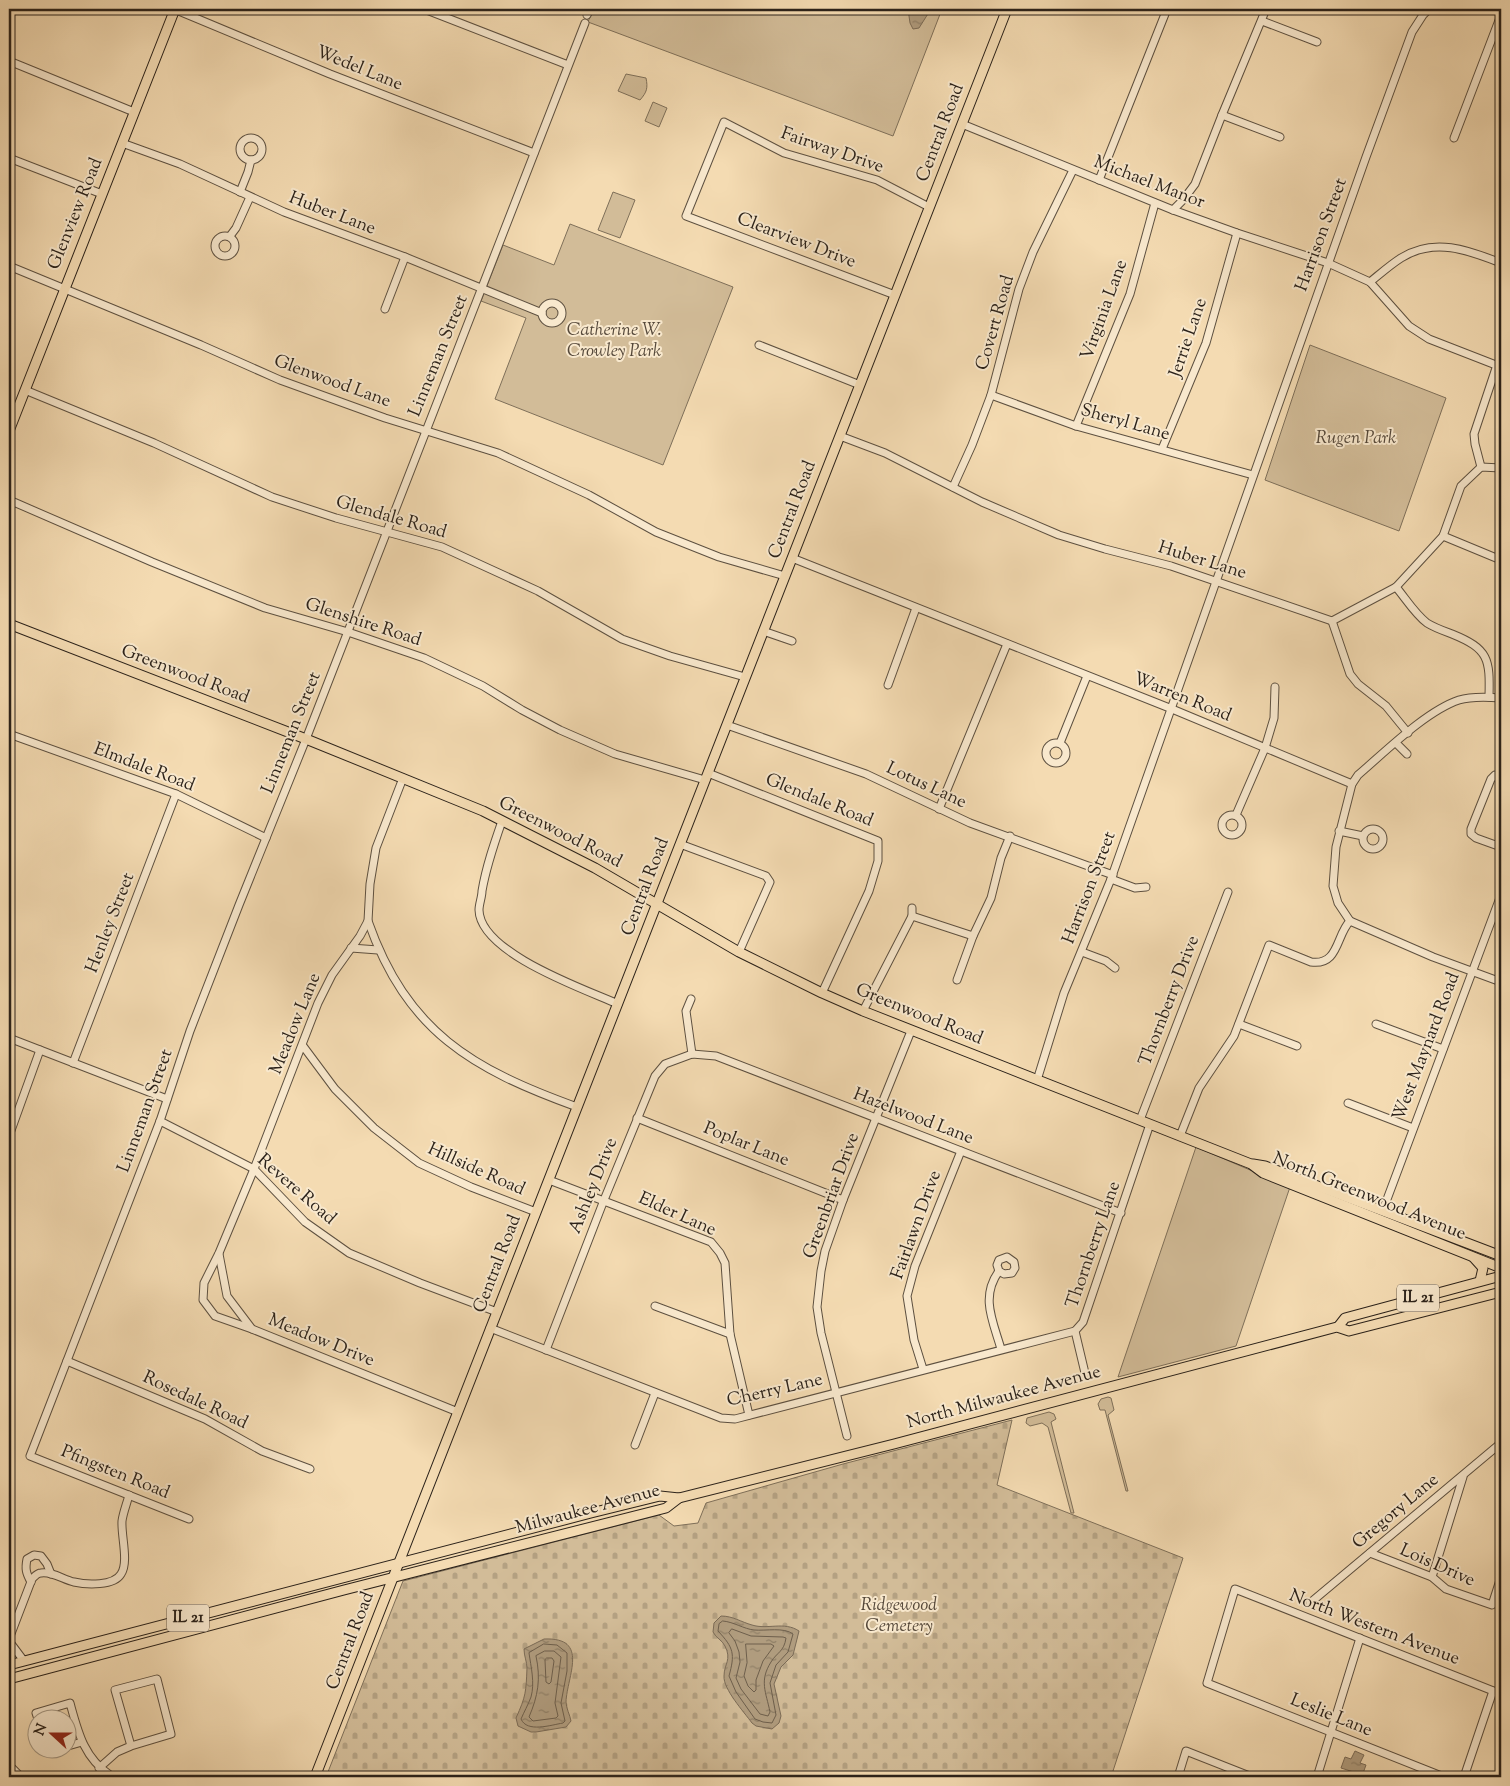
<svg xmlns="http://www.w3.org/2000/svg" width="1510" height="1786" font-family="'Sorts Mill Goudy',serif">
<defs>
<pattern id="cemetery-stones" width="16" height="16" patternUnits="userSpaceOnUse" patternTransform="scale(1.25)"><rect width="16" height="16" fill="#d2bc98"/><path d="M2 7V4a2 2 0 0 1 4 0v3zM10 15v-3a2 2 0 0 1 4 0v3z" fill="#b4a182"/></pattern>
<pattern id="water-ripples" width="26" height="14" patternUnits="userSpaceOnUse" patternTransform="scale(1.25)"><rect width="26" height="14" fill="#b09c7e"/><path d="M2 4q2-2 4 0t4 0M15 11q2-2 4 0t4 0" fill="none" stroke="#8f7f66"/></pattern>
</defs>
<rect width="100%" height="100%" fill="#f4dbb2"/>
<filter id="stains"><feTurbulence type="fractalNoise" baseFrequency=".004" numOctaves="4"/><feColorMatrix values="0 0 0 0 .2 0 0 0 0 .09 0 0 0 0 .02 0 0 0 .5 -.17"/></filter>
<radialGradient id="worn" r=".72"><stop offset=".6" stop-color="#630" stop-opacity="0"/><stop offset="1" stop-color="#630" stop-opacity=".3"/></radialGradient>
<g fill="#d2bc98" stroke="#7e6f59">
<polygon points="593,9 942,9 893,136 588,22"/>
<path d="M626 74 646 78C648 88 647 92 640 100L618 91Z"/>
<polygon points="653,102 667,108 659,127 645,121"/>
<polygon points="613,192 635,200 620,238 598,230"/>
<polygon points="570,224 733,287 663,465 495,399 526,318 481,301 503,245 554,265"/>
<polygon points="1310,345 1446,398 1399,531 1265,480"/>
<polygon points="1196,1147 1290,1187 1236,1346 1118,1377"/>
<polygon points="1108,1397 1111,1398 1114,1410 1108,1415 1128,1491 1126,1491 1105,1410 1100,1410 1098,1404 1101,1399"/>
<polygon points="1049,1412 1054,1414 1056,1419 1051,1422 1074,1513 1071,1513 1048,1427 1042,1423 1030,1426 1026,1423 1027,1418"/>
</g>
<polygon fill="url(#cemetery-stones)" stroke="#7e6f59" points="1012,1420 997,1485 1183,1558 1111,1777 326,1777 403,1581 659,1515 674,1526 698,1523 706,1503 843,1464"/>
<g fill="url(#water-ripples)" stroke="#7b6b56">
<polygon points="908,9 931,9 919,28 913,29 910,23"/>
<path d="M721 1616C733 1616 741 1622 752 1625 768 1630 784 1621 799 1631L793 1655 781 1667 774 1684 781 1716 779 1723 772 1729 756 1726 752 1723C744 1712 723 1689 724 1676 724 1664 732 1660 725 1646 722 1640 716 1638 713 1632L714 1623Z"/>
<path d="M544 1639C590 1637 567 1676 566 1702 566 1708 570 1715 571 1721L566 1727 536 1732H531L518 1726 516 1718C526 1696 526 1692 527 1668 527 1662 524 1656 524 1649Z"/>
<polygon points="1355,1751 1364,1755 1360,1763 1366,1765 1362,1776 1360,1774 1341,1768 1345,1757 1351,1759"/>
</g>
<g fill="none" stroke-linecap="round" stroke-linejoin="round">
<g stroke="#6e5f4c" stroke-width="1">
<path d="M723 1621C734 1622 744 1629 754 1630 766 1631 784 1627 793 1634L788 1652 776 1665 770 1683 776 1715 772 1723 763 1722 755 1719 736 1692 729 1676C735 1654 734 1648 718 1631L719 1624Z"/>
<path d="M732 1629 751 1636 783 1637 786 1638C784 1652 777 1652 771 1662 759 1681 766 1692 770 1712L768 1716 760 1714 741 1689 736 1678 740 1662 739 1652 735 1641 729 1633Z"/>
<path d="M544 1644 557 1645 567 1653V1671L561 1703 565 1721 563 1723C551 1725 527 1733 521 1719 524 1712 528 1705 531 1697 535 1683 531 1667 529 1653Z"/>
<polygon points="746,1644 771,1644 774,1646 763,1661 756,1680 756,1690 754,1692 748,1686 744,1676 747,1663"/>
<path d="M545 1651H554L561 1657 555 1703 558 1716 556 1718 533 1721 529 1717C538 1696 541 1679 536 1656Z"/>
<polygon points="547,1658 552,1658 554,1661 551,1682 549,1684 546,1682 545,1660"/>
</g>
<defs>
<g id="minor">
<polyline points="174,9 330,74 534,153"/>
<polyline points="424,9 568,65"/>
<polyline points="587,15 590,9"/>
<polyline points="1262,21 1317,42"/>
<polyline points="9,61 134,112"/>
<polyline points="1222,115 1280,137"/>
<polyline points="962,124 1173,210 1237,233 1328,263 1370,282 1409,326 1429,339 1501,367"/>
<circle cx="251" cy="149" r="11"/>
<polyline points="1454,138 1501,15"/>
<polyline points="122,143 180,164 284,212 405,257 542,313"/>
<polyline points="9,158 102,194"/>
<polyline points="1099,180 1167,9"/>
<polyline points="240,192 248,172 251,160"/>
<polyline points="1173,210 1183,200 1195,184 1222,115 1266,9"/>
<circle cx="225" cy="246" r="10"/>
<polyline points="230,236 236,228 250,197"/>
<polyline points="9,266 201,345 280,380 385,418 498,453 589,495 656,532 719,557 785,576"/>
<path d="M1370 282C1380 274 1390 265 1401 258 1434 237 1468 250 1501 263"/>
<polyline points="895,295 686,216 724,122 784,153 877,180 929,207"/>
<circle cx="552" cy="313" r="10"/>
<polyline points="385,309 405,257"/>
<polyline points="759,345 860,385"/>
<polyline points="25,390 154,443 272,497 336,518 442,547 538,591 622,639 670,656 745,677"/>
<polyline points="991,395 1076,426 1253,475"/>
<polyline points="9,405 18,409"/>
<polyline points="1076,426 1130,294 1155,203"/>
<polyline points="840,436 885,453 982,502 1059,535 1105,549 1171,566 1332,621 1396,587 1443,536 1461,486 1481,467 1501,468"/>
<polyline points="1162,449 1206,343 1237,233"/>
<polyline points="1481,467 1475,444 1474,434 1497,365"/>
<polyline points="953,487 972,445 991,395 1019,289 1033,252 1073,170"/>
<polyline points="9,500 152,562 265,608 348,632 424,658 483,686 522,710 560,730 615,754 705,780"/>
<polyline points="1443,536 1501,560"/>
<polyline points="792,558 1172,709 1352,784"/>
<path d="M1396 587C1406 599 1415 614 1427 623 1435 628 1444 631 1452 634 1489 649 1490 659 1489 697"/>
<polyline points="1332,621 1350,674 1358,684 1386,706 1408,733"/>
<polyline points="763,631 792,641"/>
<polyline points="888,685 916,608"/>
<path d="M1501 698C1488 697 1472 696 1459 700 1426 711 1385 752 1358 775L1352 784 1336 847 1333 886 1338 903 1350 921 1433 957 1501 982"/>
<polyline points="727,725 866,774 970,823 1113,875"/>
<polyline points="9,734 176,794 266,838"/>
<circle cx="1056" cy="753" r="10"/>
<polyline points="1060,743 1087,676"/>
<polyline points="1396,743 1407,754"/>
<polyline points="708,773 878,841 878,861 869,891 822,993"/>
<polyline points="1501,775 1495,775 1491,779 1471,829 1471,834 1476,838 1501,847"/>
<polyline points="939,809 1007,644"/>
<circle cx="1232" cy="825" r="10"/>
<polyline points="1236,815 1265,748 1274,718 1275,687"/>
<path d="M502 821C494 844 486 867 482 891 482 897 479 904 479 910 480 953 584 989 618 1004"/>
<circle cx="1373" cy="839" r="10"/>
<polyline points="1339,831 1363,836"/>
<polyline points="680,844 766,876 770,882 739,952"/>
<polyline points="1111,879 1135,888 1146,887"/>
<polyline points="912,916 912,908"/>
<path d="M368 921C407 1032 472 1069 577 1107"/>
<polyline points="351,948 378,950"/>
<polyline points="1082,952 1106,961 1115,968"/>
<polyline points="957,980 973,936 991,898 1001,858 1010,836"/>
<polyline points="691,999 686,1011 692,1054"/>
<polyline points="863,1011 912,916 973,936"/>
<polyline points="1239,1024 1297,1046"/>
<polyline points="1376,1024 1443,1049"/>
<polyline points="9,1038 167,1099"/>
<polyline points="303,1046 335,1089 374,1128 419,1163 471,1187 536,1212"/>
<polyline points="73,1063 176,794"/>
<polyline points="1038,1077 1064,993 1111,879 1366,157 1412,32 1423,15 1429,9"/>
<polyline points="1348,1103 1413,1128"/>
<polyline points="637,1118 843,1200"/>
<polyline points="1140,1120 1228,892"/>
<polyline points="160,1121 254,1169 305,1222 349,1253 420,1283 497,1312"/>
<polyline points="9,1136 40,1050"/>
<path d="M1180 1136 1199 1088 1234 1036 1269 945 1311 962C1339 966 1336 935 1350 921"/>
<polyline points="549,1180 711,1242 720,1253 725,1263 730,1334 749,1415"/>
<polyline points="1383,1210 1501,895"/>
<polyline points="219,1254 227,1296 252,1329 458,1412"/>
<path d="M999 1271 1004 1274 1012 1273 1015 1268 1014 1262 1007 1257 999 1260 997 1265 999 1271C980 1297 993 1321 1001 1349"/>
<polyline points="655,1306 730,1334"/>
<polyline points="490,1328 721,1418 735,1419 1075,1331"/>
<polyline points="252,1329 215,1316 203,1300 204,1283 219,1253 254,1169 318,1003 332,975 360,936 368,921 370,884 376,848 403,778"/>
<polyline points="546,1350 604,1200 655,1076 665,1064 692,1054 716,1056 1121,1213"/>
<polyline points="67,1361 205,1419 262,1451 310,1469"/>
<polyline points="923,1369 914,1340 907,1296 915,1266 961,1151"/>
<polyline points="1085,1373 1075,1331 1083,1322 1150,1124"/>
<polyline points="847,1436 821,1333 817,1307 821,1271 825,1251 843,1200 911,1031"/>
<polyline points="635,1445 655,1393"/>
<polyline points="189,1519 30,1456 160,1121 190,1031 239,905 306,739 585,23"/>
<polyline points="1370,1553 1432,1577 1446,1589 1492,1605 1501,1577"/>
<polyline points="1432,1577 1463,1477"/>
<path d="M31 1582C26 1573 25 1569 27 1559L34 1555 41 1556 47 1564 51 1574"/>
<polyline points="1310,1603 1501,1443"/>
<path d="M9 1639 32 1579C35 1576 37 1573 41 1573 52 1571 64 1580 74 1582 87 1585 114 1586 121 1574 129 1562 121 1536 122 1521 123 1513 127 1503 129 1495"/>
<polyline points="9,1641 24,1661"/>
<path d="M38 1719 36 1713 70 1703C78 1732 84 1758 110 1775V1777"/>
<polyline points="68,1746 82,1742"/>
<polyline points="47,1748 48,1752 60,1748"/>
<polyline points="9,1765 21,1777"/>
<polyline points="99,1768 117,1752 131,1746 171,1734 157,1679 115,1690 131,1746"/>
<polyline points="1178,1777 1186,1751 1252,1777"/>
<polyline points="1317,1777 1360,1638"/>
<polyline points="1444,1777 1207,1683 1235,1589 1501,1694"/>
<polyline points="1464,1777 1493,1691"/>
</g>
<g id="major">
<polyline points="9,431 175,9"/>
<polyline points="9,624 306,739 483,811 595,868 739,952 822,993 863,1011 1251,1164 1263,1173 1501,1268"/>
<polyline points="1253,1164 1265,1166 1501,1256"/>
<polyline points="1474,1258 1483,1268 1480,1281"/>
<polyline points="1338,1327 1345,1318 1501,1276"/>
<polyline points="9,1665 591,1513 660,1496 679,1498 894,1444 1337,1327 1349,1331 1501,1292"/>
<polyline points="9,1679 344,1590 666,1508 679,1498"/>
<polyline points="315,1777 1007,9"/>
</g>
</defs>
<use href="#minor" stroke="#5d5040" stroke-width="9"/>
<use href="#major" stroke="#2b221a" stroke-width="11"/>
<use href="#minor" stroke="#f8e8cd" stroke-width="7"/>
<use href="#major" stroke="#f4dbb2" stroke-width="9"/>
</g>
<g text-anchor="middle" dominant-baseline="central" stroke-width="4" stroke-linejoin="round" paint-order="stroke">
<g fill="#f8e8cd" stroke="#685d50" stroke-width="1">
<rect x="1397" y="1284.5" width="42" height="27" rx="4"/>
<rect x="167" y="1604.5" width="42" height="27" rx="4"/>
</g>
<g font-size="16" font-weight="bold" fill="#2b221a">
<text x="1418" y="1298">IL 21</text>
<text x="188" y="1618">IL 21</text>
</g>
<g font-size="18" fill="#2b221a" stroke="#f8e8cd">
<text transform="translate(359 69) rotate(22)">Wedel Lane</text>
<text transform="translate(941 133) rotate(-69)">Central Road</text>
<text transform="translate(832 151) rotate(19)">Fairway Drive</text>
<text transform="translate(1149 183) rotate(21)">Michael Manor</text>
<text transform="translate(76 214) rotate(-68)">Glenview Road</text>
<text transform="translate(332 214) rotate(21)">Huber Lane</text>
<text transform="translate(1322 235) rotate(-70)">Harrison Street</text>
<text transform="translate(796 241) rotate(21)">Clearview Drive</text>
<text transform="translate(1105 310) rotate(-70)">Virginia Lane</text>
<text transform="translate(996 323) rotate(-74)">Covert Road</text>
<text transform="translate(1189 338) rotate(-71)">Jerrie Lane</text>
<text transform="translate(439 356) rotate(-68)">Linneman Street</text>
<text transform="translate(332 382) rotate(20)">Glenwood Lane</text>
<text transform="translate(1125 423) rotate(16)">Sheryl Lane</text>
<text transform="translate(793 510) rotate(-69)">Central Road</text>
<text transform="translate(391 518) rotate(16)">Glendale Road</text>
<text transform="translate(1202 561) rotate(17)">Huber Lane</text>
<text transform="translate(363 623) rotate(18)">Glenshire Road</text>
<text transform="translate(185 675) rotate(21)">Greenwood Road</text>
<text transform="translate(1182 698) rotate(22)">Warren Road</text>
<text transform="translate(292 733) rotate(-68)">Linneman Street</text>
<text transform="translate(144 768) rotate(21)">Elmdale Road</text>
<text transform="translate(926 786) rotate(25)">Lotus Lane</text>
<text transform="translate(819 801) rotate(22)">Glendale Road</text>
<text transform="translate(560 833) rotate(27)">Greenwood Road</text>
<text transform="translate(646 887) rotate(-69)">Central Road</text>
<text transform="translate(1090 888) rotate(-69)">Harrison Street</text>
<text transform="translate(111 923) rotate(-69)">Henley Street</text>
<text transform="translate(1170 1001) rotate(-69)">Thornberry Drive</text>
<text transform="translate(919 1015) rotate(22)">Greenwood Road</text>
<text transform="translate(296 1024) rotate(-68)">Meadow Lane</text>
<text transform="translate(1427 1047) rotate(-69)">West Maynard Road</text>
<text transform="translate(146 1111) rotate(-70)">Linneman Street</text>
<text transform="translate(913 1117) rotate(21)">Hazelwood Lane</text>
<text transform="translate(746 1145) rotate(22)">Poplar Lane</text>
<text transform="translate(476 1170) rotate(24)">Hillside Road</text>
<text transform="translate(594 1186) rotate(-68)">Ashley Drive</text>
<text transform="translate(296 1190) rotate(41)">Revere Road</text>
<text transform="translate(832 1196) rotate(-70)">Greenbriar Drive</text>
<text transform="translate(1369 1197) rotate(22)">North Greenwood Avenue</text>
<text transform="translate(677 1215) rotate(24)">Elder Lane</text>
<text transform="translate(917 1225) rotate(-70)">Fairlawn Drive</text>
<text transform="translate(1094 1245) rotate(-71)">Thornberry Lane</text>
<text transform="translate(498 1264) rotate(-69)">Central Road</text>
<text transform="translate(321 1341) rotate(22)">Meadow Drive</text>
<text transform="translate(775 1391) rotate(-13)">Cherry Lane</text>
<text transform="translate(1004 1398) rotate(-15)">North Milwaukee Avenue</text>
<text transform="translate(195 1401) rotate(25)">Rosedale Road</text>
<text transform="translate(115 1473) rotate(22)">Pfingsten Road</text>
<text transform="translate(588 1510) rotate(-15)">Milwaukee Avenue</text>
<text transform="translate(1396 1512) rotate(-40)">Gregory Lane</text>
<text transform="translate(1437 1566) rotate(24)">Lois Drive</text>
<text transform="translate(1374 1628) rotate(21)">North Western Avenue</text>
<text transform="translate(351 1641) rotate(-69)">Central Road</text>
<text transform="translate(1331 1716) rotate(22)">Leslie Lane</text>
</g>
<g font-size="18" font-style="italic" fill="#55483a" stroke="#f8e8cd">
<text x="614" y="331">Catherine W.<tspan x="614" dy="21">Crowley Park</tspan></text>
<text x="1356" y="439">Rugen Park</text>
<text x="899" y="1606">Ridgewood<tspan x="899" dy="21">Cemetery</tspan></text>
</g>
</g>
<rect width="1510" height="1786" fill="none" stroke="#f4dbb2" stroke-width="30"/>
<rect x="10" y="10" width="1490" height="1766" fill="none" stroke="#2b221a" stroke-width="2.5"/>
<rect x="15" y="15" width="1480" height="1756" fill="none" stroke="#2b221a"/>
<g transform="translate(52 1734) rotate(291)"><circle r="24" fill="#f8e8cd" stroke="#a69985"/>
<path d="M0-4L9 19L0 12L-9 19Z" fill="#8f2418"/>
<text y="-8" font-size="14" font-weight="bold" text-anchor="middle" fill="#2b221a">N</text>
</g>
<rect width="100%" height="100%" filter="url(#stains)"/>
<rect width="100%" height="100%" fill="url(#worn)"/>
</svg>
